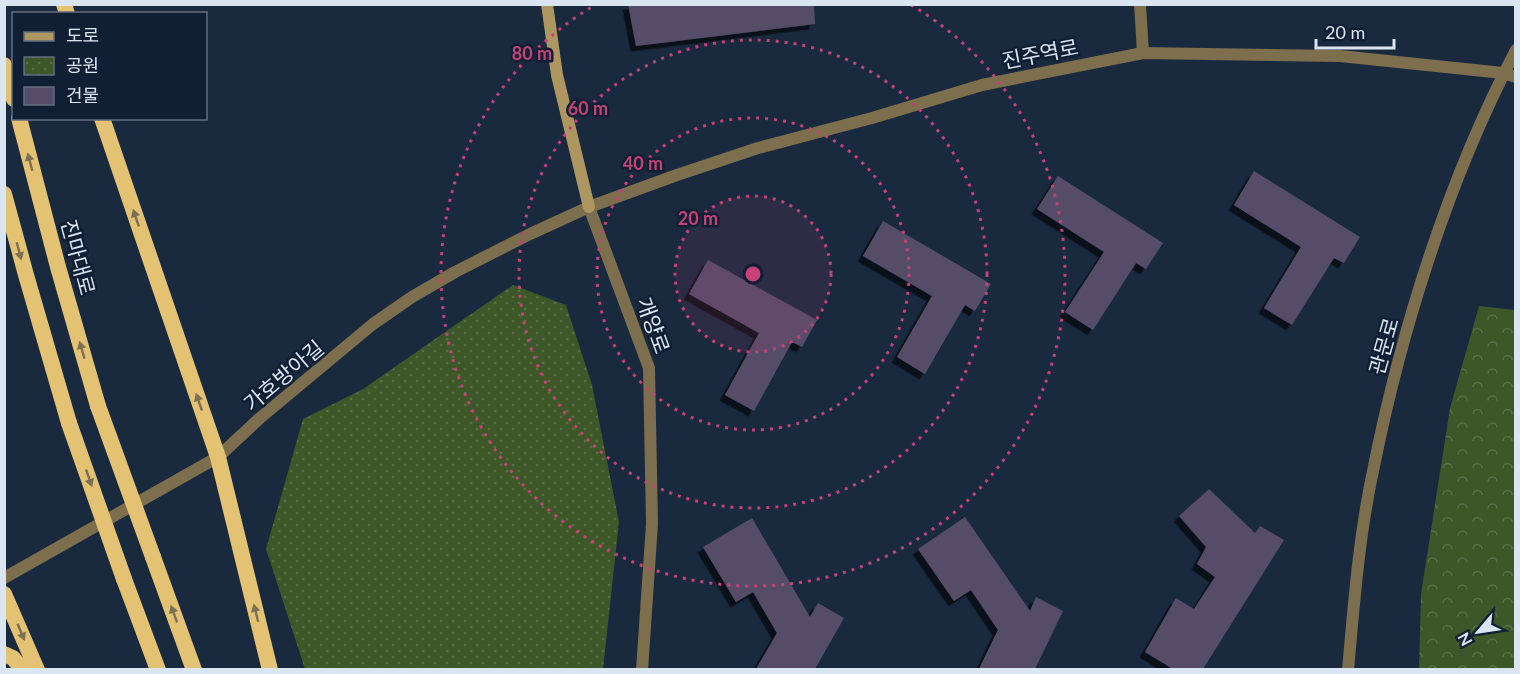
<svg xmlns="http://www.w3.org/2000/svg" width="1520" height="674" font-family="Lato,'Noto Sans KR',sans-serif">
<defs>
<pattern id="forest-crowns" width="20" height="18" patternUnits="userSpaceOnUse" patternTransform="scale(1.5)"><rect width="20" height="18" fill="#3d5728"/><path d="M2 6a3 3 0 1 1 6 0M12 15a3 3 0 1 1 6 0" fill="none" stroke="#586f48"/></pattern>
<pattern id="park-dots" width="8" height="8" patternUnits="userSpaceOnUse" patternTransform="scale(1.5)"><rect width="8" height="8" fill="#3d5728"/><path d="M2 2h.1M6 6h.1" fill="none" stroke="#586f48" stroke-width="1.8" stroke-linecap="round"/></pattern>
<filter id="shadow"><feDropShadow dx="-5.5" dy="5.5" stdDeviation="0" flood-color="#0009"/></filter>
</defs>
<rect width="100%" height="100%" fill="#19293e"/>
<polygon fill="url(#forest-crowns)" points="1479,306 1515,310 1515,669 1419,669 1421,594 1450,408"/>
<polygon fill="url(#park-dots)" points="513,285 566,305 592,385 619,522 603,669 305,669 266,549 303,419 363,389"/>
<g fill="#554d67" filter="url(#shadow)">
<polygon points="628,4 814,4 815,24 636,46"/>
<polygon points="1254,171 1360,237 1344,263 1334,258 1292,325 1264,308 1301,247 1234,205"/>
<polygon points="1058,176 1163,243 1146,269 1136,263 1093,330 1065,312 1104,252 1037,209"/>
<polygon points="883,221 991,284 975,311 965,305 925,374 897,357 932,296 863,256"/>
<polygon points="708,260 817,320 802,347 792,342 754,411 725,395 759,333 689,294"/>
<polygon points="1209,489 1255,533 1260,526 1284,540 1203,669 1173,669 1145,652 1176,598 1194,609 1215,577 1197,564 1206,547 1179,516"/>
<polygon points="965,517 1030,611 1036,597 1063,611 1035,669 979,669 998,630 971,590 954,601 918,549"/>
<polygon points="752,518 810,617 818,603 844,618 815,669 756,669 777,633 753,592 736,602 703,547"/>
</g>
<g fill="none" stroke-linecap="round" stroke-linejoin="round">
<polyline stroke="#7d6e4d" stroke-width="12" points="1140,4 1143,53"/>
<g stroke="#7d6e4d" stroke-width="12">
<polyline points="589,207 649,368 652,524 642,670"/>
<polyline points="4,578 218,457 260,418 373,324 412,297 455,272 530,234 589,207 677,175 758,148 872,118 982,85 1143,53 1340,56 1503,73 1516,77"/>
<path d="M1348 670C1354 603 1359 536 1373 471 1401 330 1449 177 1516 50"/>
</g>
<polyline stroke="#ae9660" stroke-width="12" points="547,4 557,75 589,207"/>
<g stroke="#e4c273" stroke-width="16">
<polyline points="64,4 67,14"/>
<polyline points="4,65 14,99"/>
<polyline points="19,118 58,267 98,406"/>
<polyline points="102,118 218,457 270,670"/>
<polyline points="4,194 26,275 69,423"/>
<polyline points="153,557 194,670"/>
<polyline points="124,579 158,670"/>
<polyline points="4,594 37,670"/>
<polyline points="4,654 13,658 23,670"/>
</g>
<g stroke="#e4c273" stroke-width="16">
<polyline points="98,406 153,557"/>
<polyline points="69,423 124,579"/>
</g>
</g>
<defs><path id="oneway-solid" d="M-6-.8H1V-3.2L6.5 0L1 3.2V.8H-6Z" transform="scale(1.5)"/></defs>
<g fill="#7a7053">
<use href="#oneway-solid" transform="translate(30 162) rotate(-105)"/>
<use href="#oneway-solid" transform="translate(136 218) rotate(-109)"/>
<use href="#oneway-solid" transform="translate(19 251) rotate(75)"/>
<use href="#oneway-solid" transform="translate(82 350) rotate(-106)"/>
<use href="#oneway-solid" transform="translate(199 402) rotate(-109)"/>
<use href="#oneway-solid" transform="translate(89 478) rotate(71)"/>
<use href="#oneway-solid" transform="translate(256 613) rotate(-104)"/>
<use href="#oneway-solid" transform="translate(174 614) rotate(-110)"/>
<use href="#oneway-solid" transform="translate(21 632) rotate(67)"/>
</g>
<circle cx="753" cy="274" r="78" fill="#c74179" fill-opacity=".12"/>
<g fill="none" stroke="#c74179" stroke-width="3" stroke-dasharray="3 6">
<circle cx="753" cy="274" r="78"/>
<circle cx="753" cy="274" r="156"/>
<circle cx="753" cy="274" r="234"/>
<path d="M911 5A312 312 0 1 1 595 5"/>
</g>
<g text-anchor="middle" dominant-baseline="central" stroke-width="5" stroke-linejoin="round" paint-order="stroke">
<g font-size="21" fill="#dae5f2" stroke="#101f33">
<text transform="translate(1040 53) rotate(-11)">진주역로</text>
<text transform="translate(79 257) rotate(75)">진마대로</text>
<text transform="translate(654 325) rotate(70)">개양로</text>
<text transform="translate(1383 346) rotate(-74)">관문로</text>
<text transform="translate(283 375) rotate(-40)">가호방아길</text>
</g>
</g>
<circle cx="753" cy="274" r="9" fill="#c74179" stroke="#101f33" stroke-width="3"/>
<g font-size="18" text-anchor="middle" font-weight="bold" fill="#c74179" stroke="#101f33" stroke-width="5" stroke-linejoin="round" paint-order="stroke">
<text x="532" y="60">80 m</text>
<text x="588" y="115">60 m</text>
<text x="643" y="170">40 m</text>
<text x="698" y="225">20 m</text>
</g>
<rect width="1520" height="674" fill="none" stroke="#dae5f2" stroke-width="12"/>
<rect x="12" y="12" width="195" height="108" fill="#101f33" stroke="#616e7f" stroke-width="1.5"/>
<rect x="24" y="32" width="30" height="9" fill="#ae9660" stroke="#616e7f" stroke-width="1.5"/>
<text x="66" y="42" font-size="18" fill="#dae5f2">도로</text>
<rect x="24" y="57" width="30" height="18" fill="url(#park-dots)" stroke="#616e7f" stroke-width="1.5"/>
<text x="66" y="72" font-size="18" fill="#dae5f2">공원</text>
<rect x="24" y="87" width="30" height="18" fill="#554d67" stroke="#616e7f" stroke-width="1.5"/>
<text x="66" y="102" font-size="18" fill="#dae5f2">건물</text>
<g transform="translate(1478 632) rotate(241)" stroke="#101f33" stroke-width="4.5" paint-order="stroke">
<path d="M0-4.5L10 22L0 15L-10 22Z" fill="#dae5f2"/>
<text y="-9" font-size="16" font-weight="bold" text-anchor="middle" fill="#dae5f2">N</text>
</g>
<path d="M1316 39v9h78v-9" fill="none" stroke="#dae5f2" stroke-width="3"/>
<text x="1325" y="39" font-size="18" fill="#dae5f2" stroke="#101f33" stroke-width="4.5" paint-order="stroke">20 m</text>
</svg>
